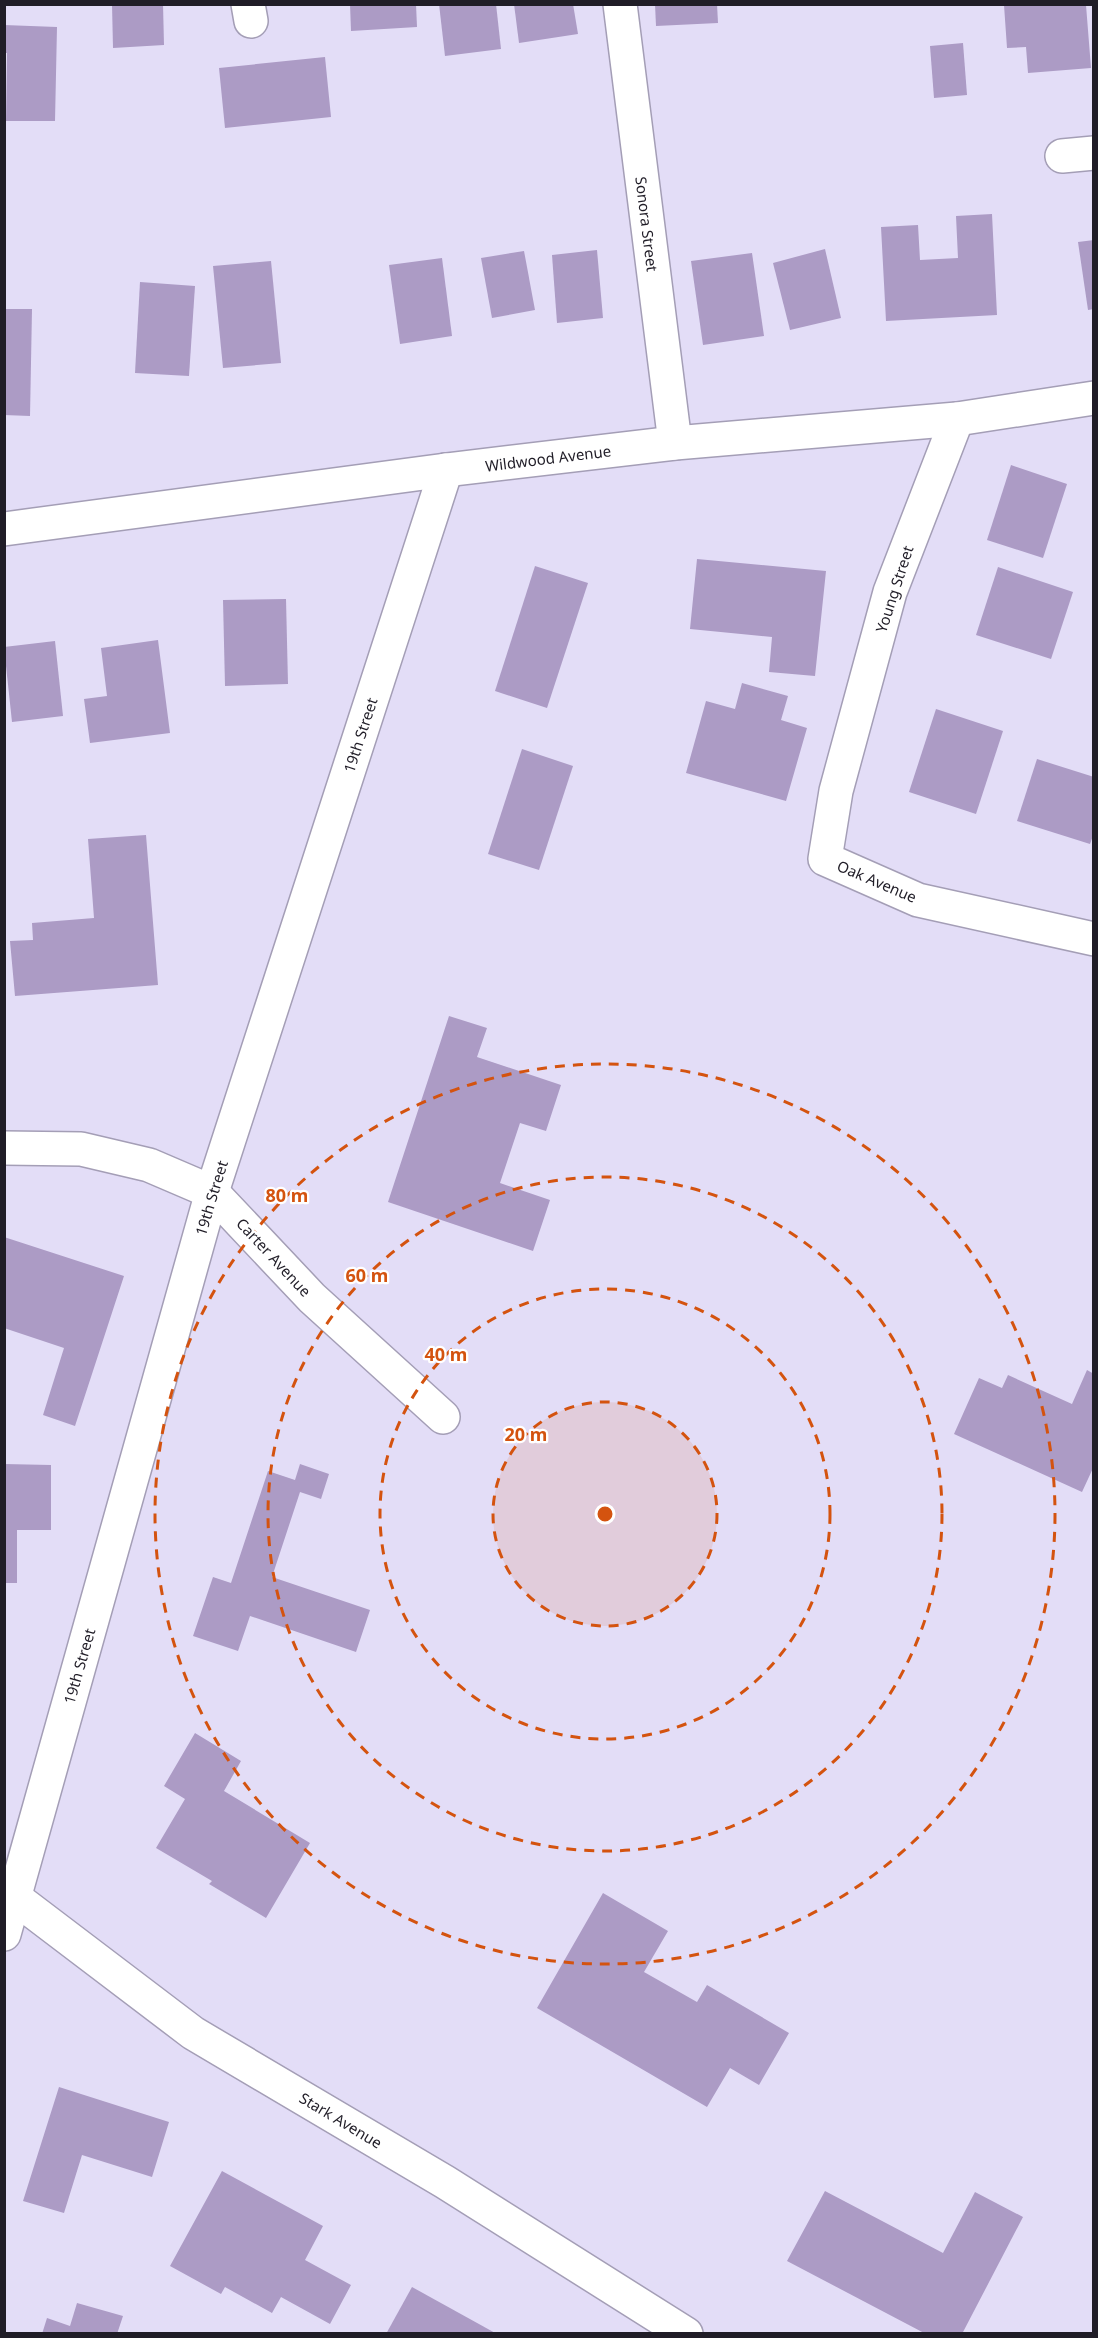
<svg xmlns="http://www.w3.org/2000/svg" width="1098" height="2338" font-family="'Noto Sans',sans-serif">
<rect width="100%" height="100%" fill="#e3ddf7"/>
<g fill="#ac9bc5">
<polygon points="112,4 163,4 164,45 113,48"/>
<polygon points="350,4 416,4 417,27 351,31"/>
<polygon points="439,4 496,4 501,49 445,56"/>
<polygon points="514,4 573,4 578,34 519,43"/>
<polygon points="655,4 717,4 718,23 656,26"/>
<polygon points="1004,5 1086,5 1091,68 1028,73 1026,47 1007,48"/>
<polygon points="4,25 57,27 55,121 6,121 7,53 4,53"/>
<polygon points="963,43 967,95 934,98 930,46"/>
<polygon points="325,57 331,117 225,128 219,68"/>
<polygon points="992,214 997,315 886,321 881,227 918,225 920,260 958,258 956,216"/>
<polygon points="1094,240 1094,309 1088,310 1078,242"/>
<polygon points="825,249 841,318 790,330 773,263"/>
<polygon points="597,250 603,318 557,323 552,255"/>
<polygon points="524,251 535,310 492,318 481,258"/>
<polygon points="752,253 764,336 703,345 691,261"/>
<polygon points="442,258 452,336 400,344 389,265"/>
<polygon points="271,261 281,363 223,368 213,266"/>
<polygon points="140,282 195,286 189,376 135,373"/>
<polygon points="4,309 32,309 30,416 4,415"/>
<polygon points="1011,465 1067,484 1043,558 987,540"/>
<polygon points="697,559 826,571 815,676 769,672 772,637 690,629"/>
<polygon points="535,566 588,583 547,708 495,691"/>
<polygon points="998,567 1073,592 1051,659 976,635"/>
<polygon points="286,599 288,684 225,686 223,600"/>
<polygon points="158,640 170,733 90,743 84,699 107,696 101,648"/>
<polygon points="55,641 63,716 12,722 4,647"/>
<polygon points="742,683 788,696 781,720 807,728 786,801 686,773 706,701 735,709"/>
<polygon points="936,709 1003,731 976,814 909,792"/>
<polygon points="522,749 573,766 539,870 488,854"/>
<polygon points="1037,759 1094,777 1094,833 1090,844 1017,821"/>
<polygon points="146,835 158,985 15,996 10,941 33,940 32,923 94,918 88,839"/>
<polygon points="449,1016 487,1028 477,1057 561,1085 546,1131 520,1123 500,1183 550,1200 533,1251 388,1202"/>
<polygon points="4,1237 124,1276 75,1426 43,1415 64,1348 4,1328"/>
<polygon points="1087,1370 1094,1374 1094,1466 1082,1492 954,1434 979,1378 1002,1388 1008,1375 1072,1404"/>
<polygon points="4,1464 51,1465 51,1530 17,1530 17,1583 4,1583"/>
<polygon points="300,1464 329,1474 321,1499 300,1492 272,1577 370,1610 356,1652 250,1616 238,1651 193,1636 213,1577 231,1583 268,1471 295,1480"/>
<polygon points="195,1733 241,1761 224,1791 310,1843 266,1918 209,1884 212,1881 156,1848 185,1799 164,1786"/>
<polygon points="603,1893 668,1931 644,1972 697,2002 707,1985 789,2033 759,2085 730,2068 707,2107 537,2008"/>
<polygon points="59,2087 169,2122 152,2177 82,2155 64,2213 23,2201"/>
<polygon points="222,2171 323,2226 305,2260 351,2285 330,2324 281,2297 272,2313 225,2287 221,2294 170,2266"/>
<polygon points="825,2191 943,2253 975,2192 1023,2217 962,2334 926,2334 787,2261"/>
<polygon points="412,2287 497,2334 386,2334"/>
<polygon points="77,2303 123,2316 117,2334 42,2334 47,2318 70,2326"/>
</g>
<g fill="none" stroke-linecap="round" stroke-linejoin="round">
<defs>
<g id="minor">
<polyline points="248,4 251,21"/>
<polyline points="620,4 675,443"/>
<polyline points="1062,156 1094,153"/>
<polyline points="957,419 890,592 836,791 825,859 918,900 1094,939"/>
<polyline points="4,529 446,470 675,443 957,419 1094,398"/>
<polyline points="4,1148 81,1149 149,1165 212,1192 312,1298 443,1417"/>
<polyline points="4,1896 14,1897 193,2033 445,2182 686,2334"/>
<polyline points="4,1934 212,1192 446,470"/>
</g>
</defs>
<use href="#minor" stroke="#a49eb6" stroke-width="36"/>
<use href="#minor" stroke="#fff" stroke-width="33"/>
</g>
<circle cx="605" cy="1514" r="112" fill="#d4530f" fill-opacity=".12"/>
<g fill="none" stroke="#d4530f" stroke-width="3" stroke-dasharray="10 8">
<circle cx="605" cy="1514" r="112"/>
<circle cx="605" cy="1514" r="225"/>
<circle cx="605" cy="1514" r="337"/>
<circle cx="605" cy="1514" r="450"/>
</g>
<g text-anchor="middle" dominant-baseline="central" stroke-width="4.5" stroke-linejoin="round" paint-order="stroke">
<g font-size="15" fill="#201d27" stroke="#fff">
<text transform="translate(647 224) rotate(83)">Sonora Street</text>
<text transform="translate(548 458) rotate(-7)">Wildwood Avenue</text>
<text transform="translate(894 589) rotate(-72)">Young Street</text>
<text transform="translate(360 735) rotate(-72)">19th Street</text>
<text transform="translate(877 881) rotate(23)">Oak Avenue</text>
<text transform="translate(211 1198) rotate(-73)">19th Street</text>
<text transform="translate(274 1257) rotate(47)">Carter Avenue</text>
<text transform="translate(79 1666) rotate(-74)">19th Street</text>
<text transform="translate(341 2120) rotate(31)">Stark Avenue</text>
</g>
</g>
<circle cx="605" cy="1514" r="9" fill="#d4530f" stroke="#fff" stroke-width="3"/>
<g font-size="18" text-anchor="middle" font-weight="bold" fill="#d4530f" stroke="#fff" stroke-width="4.5" stroke-linejoin="round" paint-order="stroke">
<text x="287" y="1202">80 m</text>
<text x="367" y="1282">60 m</text>
<text x="446" y="1361">40 m</text>
<text x="526" y="1441">20 m</text>
</g>
<rect width="1098" height="2338" fill="none" stroke="#201d27" stroke-width="12"/>
</svg>
